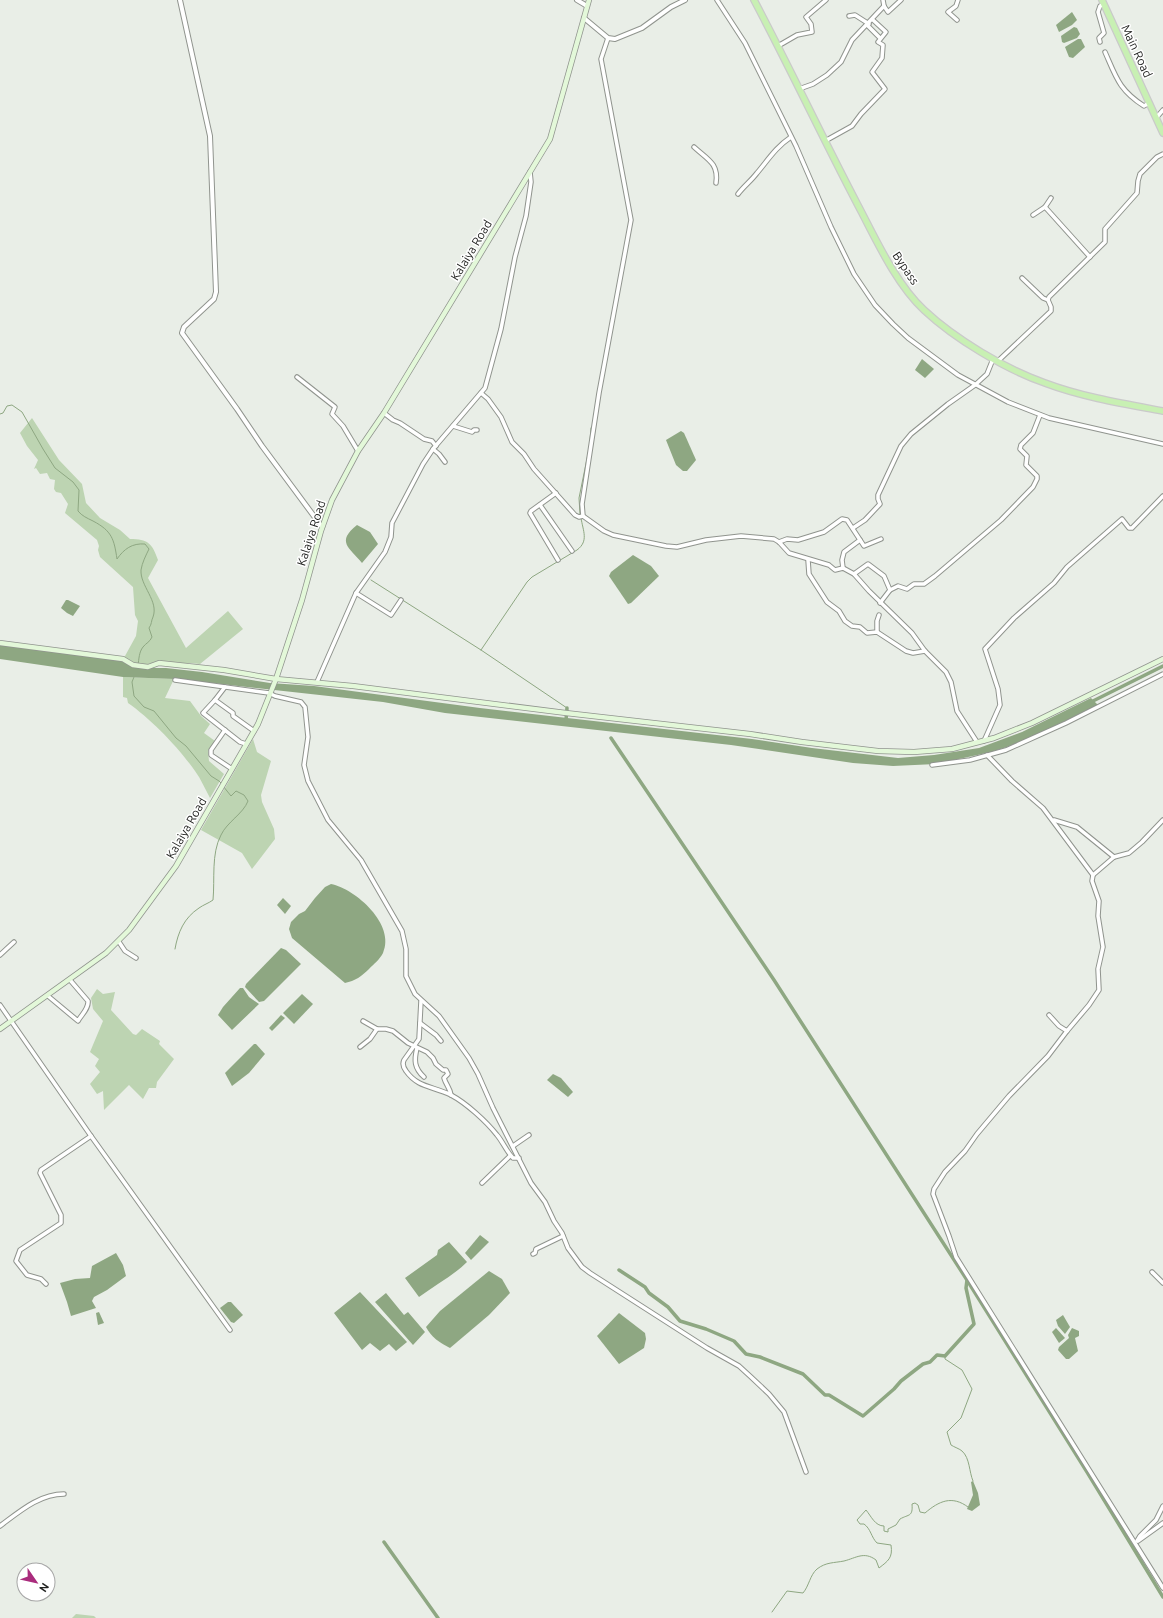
<svg xmlns="http://www.w3.org/2000/svg" width="1163" height="1618" font-family="Ubuntu,sans-serif">
<rect width="100%" height="100%" fill="#e9eee7"/>
<g fill="#bdd4b2">
<path d="M32 418 59 460 82 484 86 503 100 518 120 530 130 539C148 539 152 543 158 560L148 578 186 648 228 611 243 629 200 664 189 663 179 664 160 661 144 665 136 664 122 657 125 656 136 636 138 621 135 615 133 587 100 557 98 550 99 546 97 540 65 513 68 504 61 493 56 492 54 489 55 480 50 479 47 473 40 474 36 468 34 469 38 460 27 446 20 433Z"/>
<path d="M123 677 174 679 165 698 190 701 201 716 210 724 204 733 215 741 208 751 209 761 224 774 210 798C205 789 201 779 195 771 179 748 151 719 128 703L127 698 123 697Z"/>
<polygon points="253,739 257,752 271,761 261,795 262,802 274,829 275,839 252,869 242,853 201,830"/>
<polygon points="97,989 103,994 115,992 111,1010 133,1034 136,1035 142,1029 160,1041 159,1044 174,1059 157,1082 156,1088 149,1088 143,1099 129,1085 104,1110 103,1091 97,1094 90,1084 100,1072 95,1066 99,1059 90,1052 103,1021 93,1009 91,998"/>
<polygon points="76,1614 94,1616 96,1618 72,1618"/>
</g>
<g fill="#8ea782">
<polygon points="1072,12 1077,20 1072,25 1059,32 1056,25"/>
<polygon points="1074,27 1077,28 1080,34 1077,38 1064,43 1062,42 1061,36"/>
<polygon points="1078,39 1081,39 1085,47 1073,58 1069,57 1065,47"/>
<polygon points="922,359 934,369 925,378 915,370"/>
<polygon points="681,431 684,433 696,460 687,471 683,471 676,465 666,440"/>
<path d="M357 525 370 532 378 544 362 563C349 547 336 542 357 525Z"/>
<polygon points="633,555 651,566 659,576 631,603 628,604 609,576 611,572"/>
<polygon points="66,600 68,600 80,606 73,616 67,613 61,608"/>
<polygon points="0,645 123,661 140,668 166,668 202,672 270,683 314,686 480,708 752,739 812,748 898,758 934,755 979,748 1022,732 1091,698 1098,705 1041,733 1007,747 991,752 936,764 893,766 853,763 731,745 445,713 383,702 221,684 174,679 123,677 0,659"/>
<path d="M331 884C356 889 396 925 383 953 380 959 374 964 369 969 362 976 355 981 345 983L292 938 289 929 291 922 299 914 305 911 315 898 325 887Z"/>
<polygon points="283,898 291,906 285,914 277,905"/>
<polygon points="281,948 286,950 301,964 264,1001 259,1002 245,987 246,984"/>
<polygon points="240,988 243,988 249,997 259,1004 232,1030 218,1015 223,1007"/>
<polygon points="302,994 313,1004 294,1024 283,1013"/>
<polygon points="281,1015 285,1018 272,1031 269,1028"/>
<polygon points="254,1044 256,1044 265,1054 249,1073 232,1086 225,1073"/>
<polygon points="553,1074 561,1078 573,1092 568,1097 547,1080"/>
<polygon points="480,1235 489,1242 471,1260 465,1253"/>
<path d="M449 1242 467 1262C453 1276 435 1285 419 1297L405 1278 437 1255 438 1250Z"/>
<polygon points="116,1253 123,1265 126,1276 107,1290 94,1297 92,1301 96,1308 71,1316 67,1302 60,1283 75,1279 90,1278 92,1266"/>
<path d="M489 1271 502 1279 510 1293 489 1315 450 1348C440 1343 431 1337 426 1327L440 1311Z"/>
<polygon points="360,1292 407,1342 396,1351 389,1344 380,1351 370,1343 362,1350 334,1313"/>
<polygon points="386,1293 404,1315 408,1312 425,1332 413,1345 375,1302"/>
<polygon points="228,1302 231,1302 243,1315 234,1323 231,1322 220,1308"/>
<polygon points="99,1312 104,1323 98,1325 96,1313"/>
<polygon points="619,1313 645,1333 646,1339 644,1348 619,1364 597,1336"/>
<polygon points="1063,1315 1070,1327 1065,1334 1058,1326 1056,1320"/>
<polygon points="1056,1328 1065,1338 1059,1343 1052,1332"/>
<polygon points="1072,1328 1079,1331 1079,1336 1075,1338 1078,1351 1069,1359 1066,1359 1058,1350 1059,1347 1069,1338 1068,1335"/>
<polygon points="973,1481 978,1493 980,1505 972,1511 967,1509 973,1495 971,1482"/>
</g>
<g fill="none" stroke-linecap="round" stroke-linejoin="round">
<g stroke="#8ea782" stroke-width="1">
<path d="M0 414 3 413 7 406 12 405 22 412 43 449 55 468 73 482 79 490 78 511C82 516 87 518 93 521 112 531 114 539 117 559 124 549 132 543 145 544L149 549C146 555 142 563 141 570 140 586 159 601 153 617 151 621 152 624 149 628L152 637C150 642 146 643 143 647 139 652 139 659 138 665"/>
<polyline points="590,441 591,428"/>
<polyline points="580,514 579,498 589,449"/>
<polyline points="371,580 481,650 567,708"/>
<path d="M481 650 527 582 532 577 577 550C589 541 583 531 581 518"/>
<polyline points="134,677 132,682 134,696 144,707 154,711 176,738 186,746 211,776 219,781 222,784"/>
<path d="M175 949C178 932 184 918 199 908 203 905 209 903 213 900 215 879 211 854 221 835 227 822 243 814 248 801L244 795 236 791 231 796 223 786"/>
<path d="M945 1356V1359L962 1370 972 1389 961 1418 947 1432 951 1445C954 1447 960 1449 962 1451 970 1458 969 1472 973 1481"/>
<path d="M772 1612 787 1591 803 1593C809 1586 810 1575 817 1569 826 1562 834 1563 844 1561 856 1558 864 1551 876 1560L879 1568C888 1561 893 1558 891 1545L877 1543C871 1537 871 1529 864 1524H860L857 1520 866 1510C871 1516 875 1526 884 1526V1531L888 1532V1529L896 1525 900 1519C909 1514 913 1517 912 1504L915 1503 918 1505 920 1512 925 1513C939 1501 952 1495 968 1507"/>
</g>
<g stroke="#8ea782" stroke-width="3.5">
<polyline points="1091,702 1163,666"/>
<polyline points="566,720 567,708"/>
<polyline points="611,738 774,980 967,1280 1087,1472 1163,1597"/>
<polyline points="619,1270 645,1287 649,1293 668,1307 680,1321 706,1329 734,1341 746,1354 760,1357 803,1374 825,1395 829,1395 863,1416 894,1389 901,1381 923,1364 930,1362 937,1355 945,1356 974,1324 966,1288 967,1280"/>
<polyline points="384,1542 438,1618"/>
</g>
<defs>
<g id="minor">
<polyline points="717,0 745,43 796,146 831,227 854,274 875,305 893,324 908,338 958,375 1008,402 1049,418 1163,444"/>
<polyline points="884,6 888,12 901,0"/>
<polyline points="849,16 855,15 869,24"/>
<polyline points="957,20 948,12 956,6 958,0"/>
<polyline points="867,25 880,38"/>
<polyline points="608,38 601,59 631,220 599,393 582,504 583,516 604,531 613,535 666,546 677,547 706,540 741,536 774,539 779,542 789,553 829,565 835,570 843,568 854,574 869,591 912,633 925,651 946,672 951,682 957,711 977,742"/>
<polyline points="1100,42 1099,38 1104,33 1098,12 1100,6 1104,4"/>
<polyline points="778,46 797,35 812,32 811,24 806,17 826,0"/>
<path d="M1105 52C1116 77 1119 90 1144 106L1149 103"/>
<polyline points="799,89 813,84 827,75 841,62 852,40 884,6 883,0"/>
<polyline points="1156,118 1163,110"/>
<polyline points="825,141 852,126 861,114 885,89 872,72 882,58 883,45 878,42 886,32 873,20"/>
<path d="M694 147C707 159 719 163 716 183"/>
<path d="M738 194C744 186 751 181 757 173 768 160 776 147 791 137"/>
<polyline points="1045,207 1051,198"/>
<polyline points="1033,215 1045,207 1090,257"/>
<polyline points="1022,278 1043,298 1048,300"/>
<polyline points="998,361 1051,311 1051,307 1048,300 1049,297 1105,242 1105,229 1137,193 1138,181 1140,174 1157,157 1163,154"/>
<polyline points="297,377 335,407 332,414 343,426 358,451"/>
<polyline points="481,393 488,399 501,417 512,442 524,454 534,469 575,515 579,517 583,516"/>
<polyline points="384,413 393,420 400,423 424,439 432,441 436,446"/>
<polyline points="453,426 472,432 474,430 477,430"/>
<polyline points="433,449 439,454 445,462"/>
<polyline points="556,493 531,511 530,513 558,560"/>
<polyline points="540,505 572,551"/>
<polyline points="853,528 865,520 880,504 878,499 878,495 901,446 911,434 948,404 975,385 987,374 993,359"/>
<polyline points="779,542 787,539 798,540 824,532 842,519 847,520 864,546 881,539"/>
<polyline points="808,560 809,574 827,602 839,611 845,621 852,626 860,627 867,633 877,632 906,651 913,653 925,651"/>
<polyline points="843,568 842,560 844,552 860,540"/>
<polyline points="854,574 868,564 884,576 890,590 880,603"/>
<polyline points="890,590 898,586 907,589 914,584 924,584 935,576 1001,520 1033,487 1037,479 1037,476 1026,465 1027,456 1020,449 1021,445 1033,433 1040,415"/>
<polyline points="356,593 391,615 401,600"/>
<polyline points="877,632 877,621 879,615"/>
<polyline points="175,680 269,693 275,696 301,702 305,707 308,737 304,765 308,781 328,820 361,860 402,931 406,949 406,976 415,994 439,1016 469,1058 478,1074 493,1108 531,1183 545,1202 554,1221 562,1233 568,1248 582,1267 590,1273 707,1348 739,1366 751,1377 769,1394 784,1412 806,1472"/>
<polyline points="317,682 356,593 385,552 391,537 392,523 423,464 433,449 485,388 501,329 515,257 526,216 531,182 530,172"/>
<polyline points="215,700 225,687"/>
<polyline points="225,730 211,750 211,755 232,769"/>
<polyline points="984,741 1000,705 998,689 985,649 1014,618 1054,583 1067,567 1122,519 1129,528 1132,528 1163,496"/>
<polyline points="246,744 240,742 203,713 215,700 233,713 233,716 254,731"/>
<polyline points="987,755 1012,781 1043,808 1093,875"/>
<polyline points="932,765 970,760 1006,750 1066,723 1163,674"/>
<polyline points="1054,820 1077,827 1114,857"/>
<polyline points="119,942 125,951 136,958"/>
<polyline points="0,955 14,942"/>
<path d="M48 996 78 1021C81 1015 89 1009 88 1001L70 980"/>
<path d="M421 1001 419 1039 404 1060C402 1064 403 1067 406 1071 418 1088 433 1086 451 1095 466 1103 486 1121 497 1135 503 1142 506 1151 513 1158H519"/>
<polyline points="0,1005 91,1136 230,1330"/>
<polyline points="1049,1015 1059,1026 1067,1031 1089,1005 1099,990 1098,969 1103,947 1098,916 1099,901 1092,881 1093,875 1114,857 1129,853 1142,842 1163,820"/>
<path d="M363 1021 377 1029H386L393 1031 408 1043 427 1052 433 1058 436 1064 443 1070H446L448 1074 444 1078C446 1085 450 1088 451 1095"/>
<polyline points="420,1023 436,1035 441,1041"/>
<polyline points="1067,1031 1048,1056 1009,1096 977,1134 965,1151 945,1172 934,1189 933,1194 949,1236 956,1257 1163,1588"/>
<polyline points="360,1047 370,1039 377,1029"/>
<path d="M417 1048C414 1060 414 1068 424 1077"/>
<polyline points="513,1146 529,1135"/>
<polyline points="482,1183 510,1156"/>
<polyline points="533,1254 535,1253 536,1249 563,1236"/>
<polyline points="1152,1272 1163,1283"/>
<polyline points="46,1284 41,1279 27,1275 16,1261 20,1250 61,1223 61,1215 40,1173 41,1170 91,1136"/>
<path d="M0 1526C19 1512 39 1494 64 1494"/>
<polyline points="1137,1541 1140,1536 1156,1520 1163,1506"/>
<polyline points="1138,1541 1163,1523"/>
</g>
<g id="tertiary">
<polyline points="180,0 210,136 216,292 214,299 184,327 182,333 237,409 262,446 322,527"/>
<polyline points="577,0 587,6"/>
<polyline points="584,18 608,38 615,39 642,28 671,7 685,0"/>
</g>
<g id="secondary">
<polyline points="0,643 123,659 133,665 148,667 159,663 224,670 276,679 353,686 566,713 750,734 802,742 878,751 914,752 952,749 994,738 1032,723 1163,659"/>
<polyline points="0,1029 106,953 129,930 176,866 258,724 276,679 302,600 321,531 332,500 358,451 384,413 550,139 589,0"/>
</g>
<g id="primary">
<path d="M754 0C791 70 825 143 862 213 878 244 898 286 924 310 955 339 1005 369 1045 383 1082 397 1125 404 1163 411"/>
<polyline points="1102,0 1163,133"/>
</g>
</defs>
<use href="#minor" stroke="#90948e" stroke-width="5.5"/>
<use href="#tertiary" stroke="#90948e" stroke-width="6"/>
<use href="#secondary" stroke="#90948e" stroke-width="6"/>
<use href="#primary" stroke="#cacaca" stroke-width="8"/>
<use href="#minor" stroke="#fff" stroke-width="3.5"/>
<use href="#tertiary" stroke="#fff" stroke-width="4"/>
<use href="#secondary" stroke="#e3f8d9" stroke-width="4.5"/>
<use href="#primary" stroke="#c8f0b3" stroke-width="5.5"/>
</g>
<g text-anchor="middle" dominant-baseline="central" stroke-width="3" stroke-linejoin="round" paint-order="stroke">
<g font-size="12" fill="#232422" stroke="#fff">
<text transform="translate(1137 51) rotate(65)">Main Road</text>
<text transform="translate(471 250) rotate(-59)">Kalaiya Road</text>
<text transform="translate(906 268) rotate(56)">Bypass</text>
<text transform="translate(311 533) rotate(-72)">Kalaiya Road</text>
<text transform="translate(186 828) rotate(-60)">Kalaiya Road</text>
</g>
</g>
<g transform="translate(36 1582) rotate(124)"><circle r="19" fill="#ffffff" stroke="#a7a7a7"/>
<path d="M0-3L7 15L0 10L-7 15Z" fill="#aa2c7d"/>
<text y="-6" font-size="11" font-weight="bold" text-anchor="middle" fill="#232422">N</text>
</g>
</svg>
